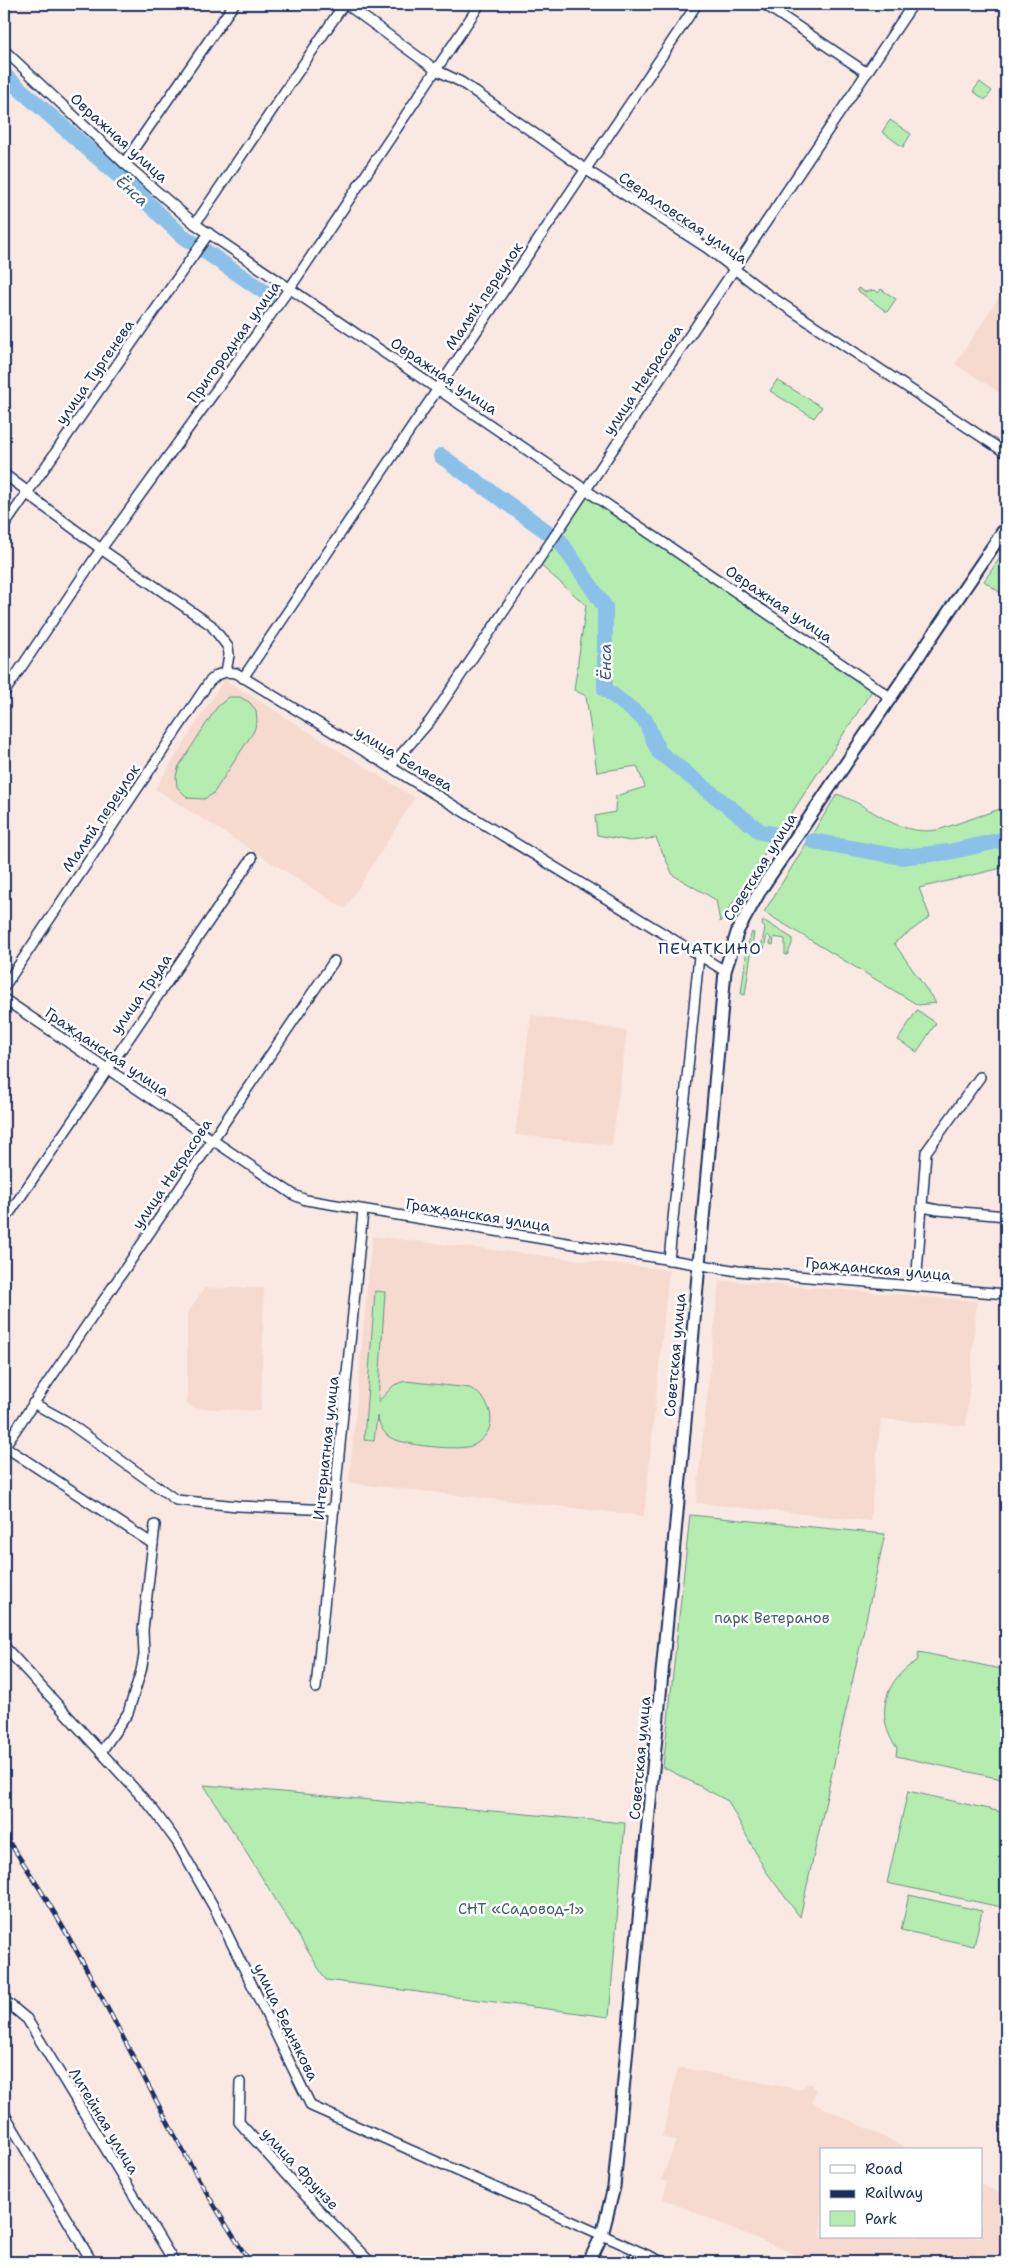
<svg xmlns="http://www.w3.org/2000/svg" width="1010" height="2266" font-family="'Shantell Sans',sans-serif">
<rect width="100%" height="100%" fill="#fae9e3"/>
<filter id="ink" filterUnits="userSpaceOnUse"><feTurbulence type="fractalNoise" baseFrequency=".02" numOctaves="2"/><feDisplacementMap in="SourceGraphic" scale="10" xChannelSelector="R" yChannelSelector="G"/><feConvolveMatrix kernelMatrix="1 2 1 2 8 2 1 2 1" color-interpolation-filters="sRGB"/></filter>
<g filter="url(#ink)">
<g fill="#f6dad0">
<polygon points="999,297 1006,302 1006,384 1000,393 955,364"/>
<polygon points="224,679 415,798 345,909 155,789"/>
<polygon points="531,1015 627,1031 612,1145 515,1135"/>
<polygon points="372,1236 669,1270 644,1516 349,1483"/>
<polygon points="719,1280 977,1301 966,1426 881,1419 870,1521 696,1503"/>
<polygon points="204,1288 264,1288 261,1411 196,1408 187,1404 187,1314"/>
<polygon points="678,2067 797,2089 802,2088 807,2083 811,2084 816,2091 812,2102 911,2150 821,2150 821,2237 981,2237 981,2184 1006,2196 1006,2262 812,2262 663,2199 667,2182 661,2180 676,2141 662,2137"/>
</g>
<g fill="#b5edb0" stroke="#688e87">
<polygon points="980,82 992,91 985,100 973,91"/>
<polygon points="890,120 911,134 903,147 882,132"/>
<polygon points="858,288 865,292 875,290 878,293 881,289 896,299 887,312 857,290"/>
<polygon points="777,380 822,407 814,418 770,391"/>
<polygon points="586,489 875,686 720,922 716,900 673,875 656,838 630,841 597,835 595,816 615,812 616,796 645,787 637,766 597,772 586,696 574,690 586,605 538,563"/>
<polygon points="1006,549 1006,597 984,581"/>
<polygon points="229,697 240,697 249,702 256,710 257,721 254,731 213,794 204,799 188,798 177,787 176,776 179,766 217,707"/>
<path d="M837 794C875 807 894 836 938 830L1006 807V867L919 888 930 917 894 943 936 1003 918 1005 764 912Z"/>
<polygon points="763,920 792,938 792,944 787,955 785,955 785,939 774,937 773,945 770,944 771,938 767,935 764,949 761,948 765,928 762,925"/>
<polygon points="752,932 754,933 745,995 741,994 747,948"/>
<polygon points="917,1010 936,1023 917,1052 898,1040"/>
<path d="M375 1291 385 1292 378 1402 394 1385 405 1381 470 1388C494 1401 500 1430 474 1445 462 1452 398 1445 388 1436 382 1431 379 1423 377 1416L374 1441 364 1440Z"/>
<polygon points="690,1515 885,1534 800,1917 765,1870 728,1801 663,1767"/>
<path d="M919 1652 1006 1670V1780L896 1756 897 1748C874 1718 884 1679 917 1661Z"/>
<polygon points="204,1785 625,1823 609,2017 326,1980"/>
<polygon points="908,1791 1006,1813 1006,1908 887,1883"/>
<polygon points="909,1895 982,1911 974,1946 901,1930"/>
</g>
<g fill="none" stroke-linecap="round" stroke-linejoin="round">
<g stroke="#8bc1e9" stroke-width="16">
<polyline points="4,75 128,184 180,234 269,295"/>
<polyline points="441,456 549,533"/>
<polyline points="560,541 605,607 605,689 645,720 659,752 761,832 773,834"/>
<polyline points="813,841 901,857 949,852 1006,839"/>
</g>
<defs>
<g id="minor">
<polyline points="346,4 436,70 461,82 585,169 707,248 767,294 1006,453"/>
<polyline points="764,4 867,73"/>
<polyline points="4,50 124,163 195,224 890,697"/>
<polyline points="124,163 234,4"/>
<polyline points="195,224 344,4"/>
<polyline points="4,474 23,488 26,493 101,549 211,625 228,647 229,655 226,672 236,673 725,971"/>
<polyline points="4,526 209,233"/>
<polyline points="243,678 697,4"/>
<polyline points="4,693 101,549 290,288 480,4"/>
<polyline points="390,767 430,721 913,4"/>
<polyline points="4,987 209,682 217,675 226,672"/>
<polyline points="4,999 294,1195 306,1200 738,1271 1006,1294"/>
<polyline points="923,1207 938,1210 1006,1216"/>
<polyline points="4,1221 252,858"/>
<polyline points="669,1260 699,956"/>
<polyline points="916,1286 926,1152 980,1077"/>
<polyline points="33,1403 66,1421 176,1500 238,1506 334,1510"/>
<polyline points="4,1446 153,1544"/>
<polyline points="4,1447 334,961"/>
<polyline points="4,1646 152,1808 177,1842 216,1911 311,2106 663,2262"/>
<polyline points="316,1688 363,1211"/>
<polyline points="101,1752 128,1713 141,1671 144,1655 143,1630 155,1525"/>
<polyline points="4,2000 27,2019 174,2262"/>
<polyline points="240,2082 239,2122 295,2185 370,2262"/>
<polyline points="4,2113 92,2262"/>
</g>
<polyline id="major" points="589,2262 602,2235 614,2187 677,1512 725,971 738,930 761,889 1006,527"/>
</defs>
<use href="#minor" stroke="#1b2f5e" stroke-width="12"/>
<use href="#major" stroke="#1b2f5e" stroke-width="15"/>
<use href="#minor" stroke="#fff" stroke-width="9"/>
<use href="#major" stroke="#fff" stroke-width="11"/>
<defs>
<path id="rail" d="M4 1835C73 1932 123 2041 180 2145 201 2185 225 2224 250 2262"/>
</defs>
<use href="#rail" stroke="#1b2f5e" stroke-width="4.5"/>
<use href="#rail" stroke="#fff" stroke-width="2.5" stroke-dasharray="8" stroke-linecap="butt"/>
</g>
</g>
<g text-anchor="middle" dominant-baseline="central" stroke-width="5" stroke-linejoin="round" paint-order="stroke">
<g font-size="15" fill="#1b2f5e" stroke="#fff">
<text transform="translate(119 138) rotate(42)">Овражная улица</text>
<text transform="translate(683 218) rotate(34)">Свердловская улица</text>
<text transform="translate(484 296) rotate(-56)">Малый переулок</text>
<text transform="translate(234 342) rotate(-54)">Пригородная улица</text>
<text transform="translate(95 372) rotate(-55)">улица Тургенева</text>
<text transform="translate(444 376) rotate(34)">Овражная улица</text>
<text transform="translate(643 380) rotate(-56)">улица Некрасова</text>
<text transform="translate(779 604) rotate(34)">Овражная улица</text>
<text transform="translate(404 759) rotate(31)">улица Беляева</text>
<text transform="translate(101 818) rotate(-56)">Малый переулок</text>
<text transform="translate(760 867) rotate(-58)">Советская улица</text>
<text transform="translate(141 994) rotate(-55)">улица Труда</text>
<text transform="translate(107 1052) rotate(34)">Гражданская улица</text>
<text transform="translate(172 1174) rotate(-56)">улица Некрасова</text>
<text transform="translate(478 1215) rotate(9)">Гражданская улица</text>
<text transform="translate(878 1269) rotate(5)">Гражданская улица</text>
<text transform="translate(675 1355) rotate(-85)">Советская улица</text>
<text transform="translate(326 1448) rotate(-84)">Интернатная улица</text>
<text transform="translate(640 1758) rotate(-85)">Советская улица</text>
<text transform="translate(286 2022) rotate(64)">улица Беднякова</text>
<text transform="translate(104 2121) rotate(59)">Литейная улица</text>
<text transform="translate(300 2169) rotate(47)">улица Фрунзе</text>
</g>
<g font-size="15" fill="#425e72" stroke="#fff">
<text x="772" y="1618">парк Ветеранов</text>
<text x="521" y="1909">СНТ «Садовод-1»</text>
</g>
<g font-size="16" font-style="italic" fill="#3d5b88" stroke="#fff">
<text transform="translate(132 191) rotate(42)">Ёнса</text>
<text transform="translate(605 662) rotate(-90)">Ёнса</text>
</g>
<g font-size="16" letter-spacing="1" fill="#1b2f5e" stroke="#fff">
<text x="710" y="948">ПЕЧАТКИНО</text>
</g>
</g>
<rect width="1010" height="2266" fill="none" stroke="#fff" stroke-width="20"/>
<rect x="10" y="10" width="990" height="2246" fill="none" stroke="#1b2f5e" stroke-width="2" filter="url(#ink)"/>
<rect x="820" y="2148" width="162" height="90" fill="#ffffff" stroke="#a4acbf"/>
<rect x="830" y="2165" width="25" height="8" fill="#ffffff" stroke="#a4acbf"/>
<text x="865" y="2174" font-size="15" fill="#1b2f5e">Road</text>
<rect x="830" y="2190" width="25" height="8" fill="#1b2f5e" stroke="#a4acbf"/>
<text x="865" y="2198" font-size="15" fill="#1b2f5e">Railway</text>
<rect x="830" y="2211" width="25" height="15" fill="#b5edb0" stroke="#a4acbf"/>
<text x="865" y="2224" font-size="15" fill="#1b2f5e">Park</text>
</svg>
